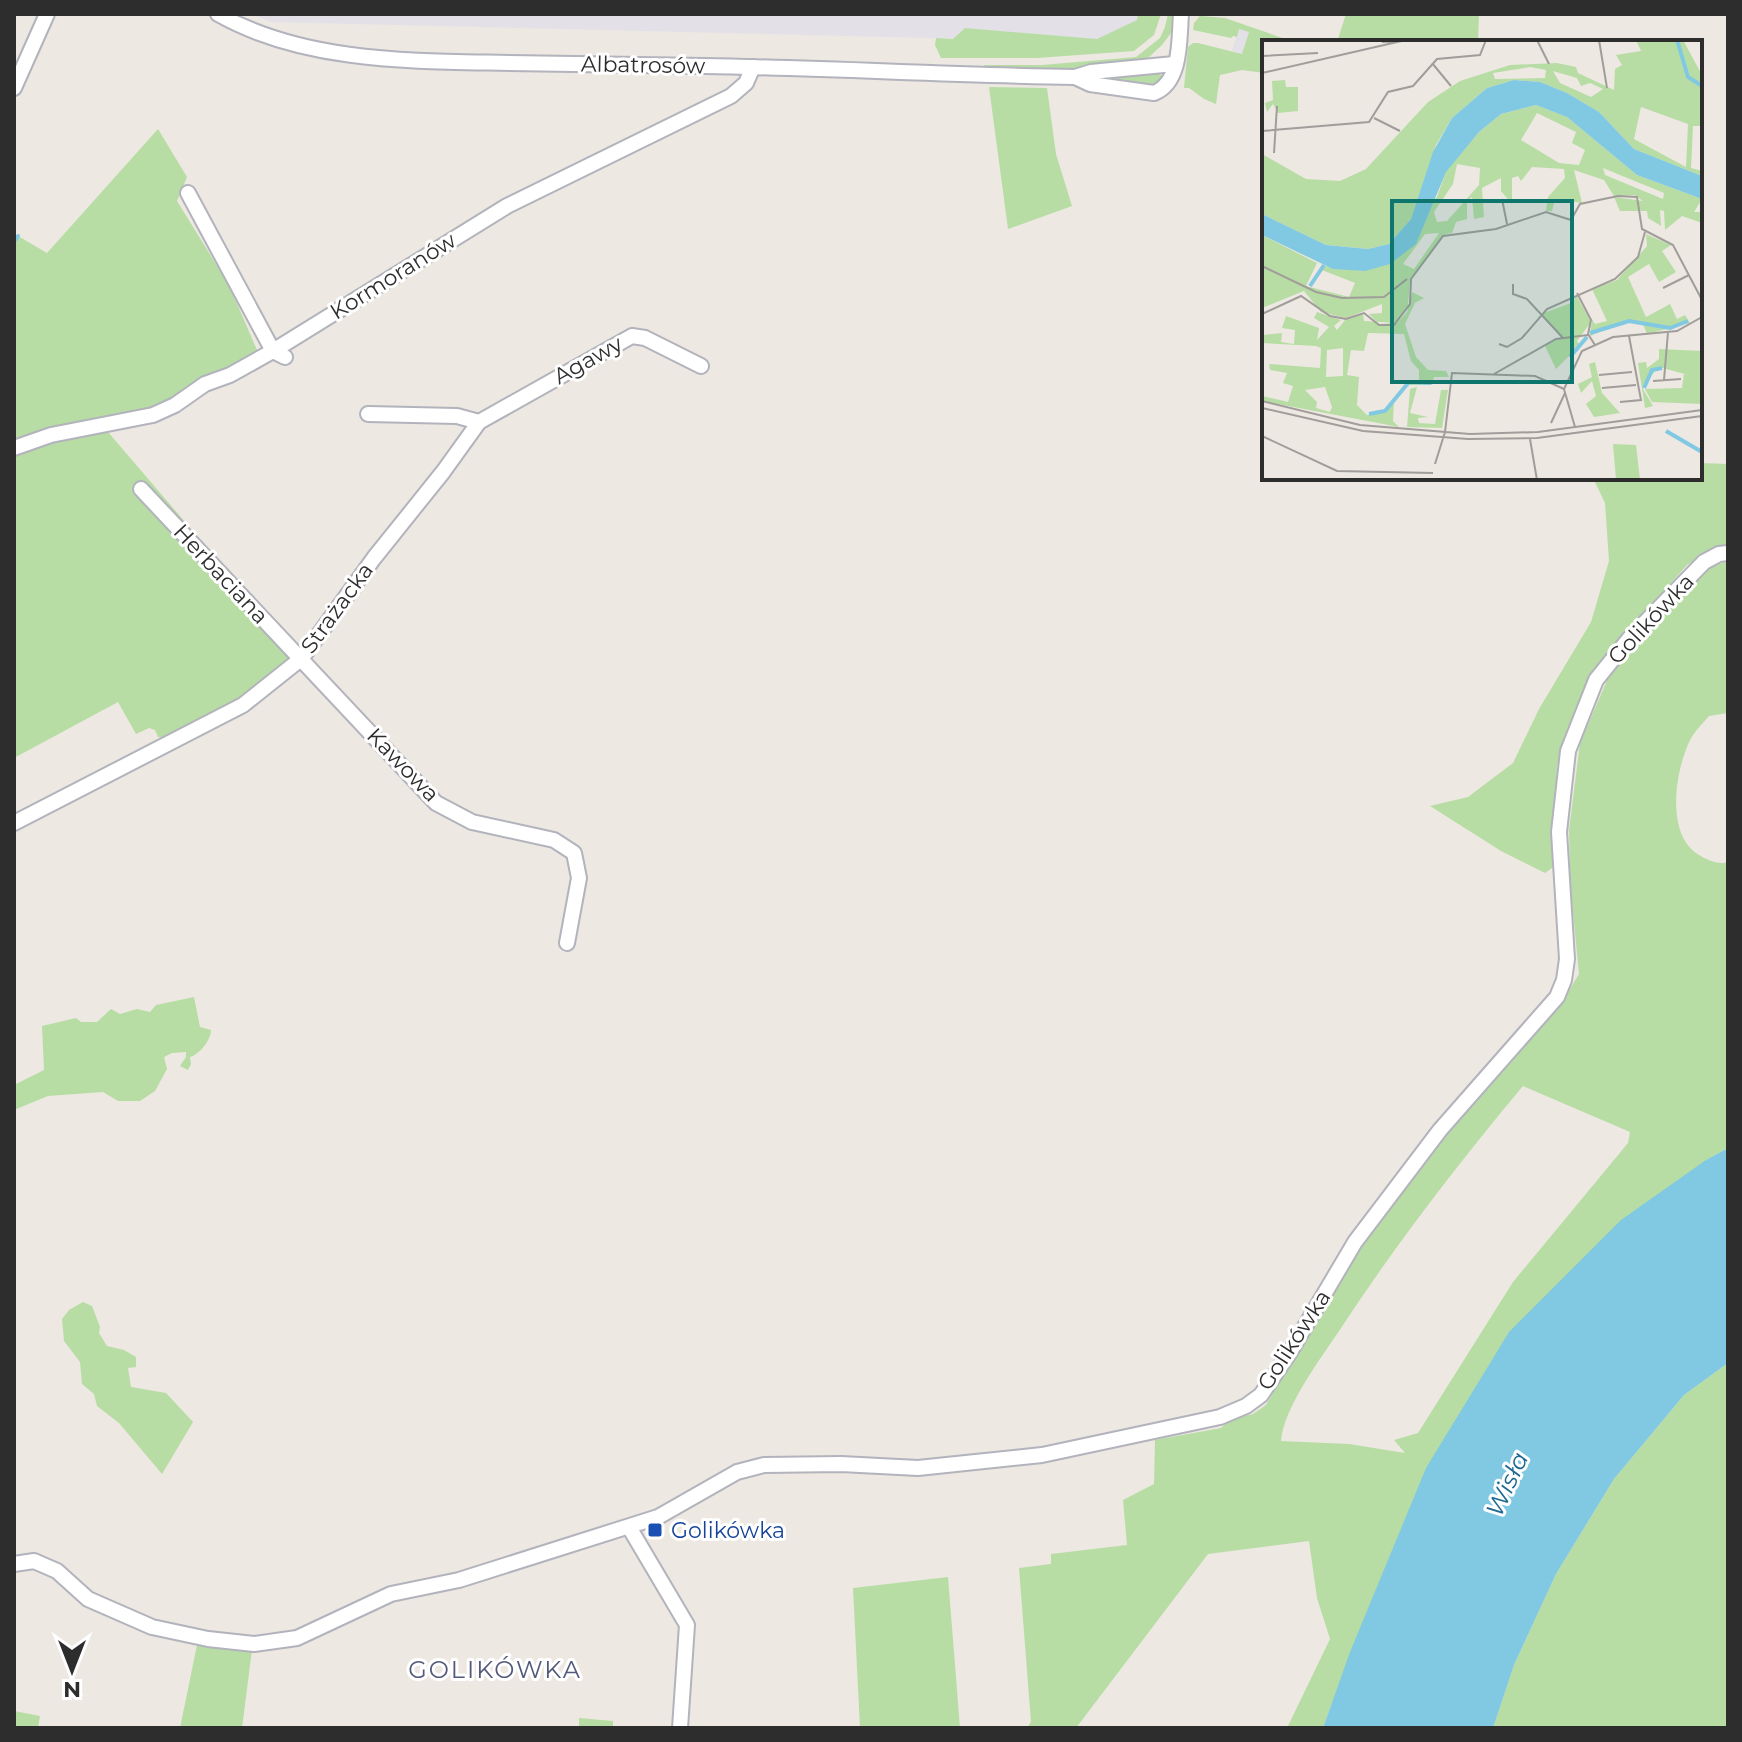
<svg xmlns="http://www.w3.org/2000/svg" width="1742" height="1742" font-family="Montserrat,sans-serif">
<rect width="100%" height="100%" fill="#ede8e2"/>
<g fill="#e3e1e7">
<polygon points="252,14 1143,14 1134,43 271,22"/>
<polygon points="1239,28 1250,32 1242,54 1232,51"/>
</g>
<g fill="#b7dda4" fill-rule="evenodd">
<polygon points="1138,14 1161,14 1154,35 1134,51 1037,58 941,58 935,45 936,38 953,39 965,28 1097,39 1137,20"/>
<polygon points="1168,14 1175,14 1171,33 1162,45 1148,58 1132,64 1047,71 985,69 984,65 1042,65 1136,57 1160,38 1165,27"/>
<polygon points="1346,14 1479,14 1478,42 1337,42"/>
<polygon points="1200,16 1225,18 1294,42 1264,42 1264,73 1242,70 1220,75 1216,104 1204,99 1189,88 1184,88 1188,47 1193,43 1198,43 1242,54 1249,32 1239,29 1237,37 1233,36 1231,38 1193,30 1194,23"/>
<polygon points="1155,72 1163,76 1164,79 1156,85 1091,79 1092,77"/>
<polygon points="989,87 1047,88 1056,154 1072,206 1008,229"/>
<polygon points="158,129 187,177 177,201 229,285 257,350 233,370 148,412 14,444 14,241 18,236 47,253"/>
<polygon points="108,432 298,654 218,713 166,738 158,737 155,730 149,728 136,734 118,702 14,758 14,454 45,444"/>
<polygon points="1700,463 1728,464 1728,548 1705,555 1687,565 1615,645 1591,676 1557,765 1552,868 1545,873 1501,851 1430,806 1468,797 1513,763 1539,709 1591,622 1609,561 1605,503 1593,478 1700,478"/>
<path d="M1728 561V713L1709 716C1703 723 1695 731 1690 740 1675 771 1665 835 1699 855 1707 860 1719 865 1728 862V1148L1706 1160 1332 1703 1323 1728H1287L1330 1639 1317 1598 1309 1541 1208 1554 1076 1728H1027L1031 1722 1019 1568 1051 1564V1554L1127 1545 1123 1500 1154 1484 1155 1440 1221 1428 1231 1419 1253 1414 1266 1405 1354 1256 1439 1144 1561 1004 1579 974 1570 882 1569 830 1580 743 1609 676 1644 634 1711 567ZM1523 1086 1630 1132 1628 1143 1513 1282 1418 1433 1394 1440 1405 1453 1349 1444 1281 1441C1284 1408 1318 1362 1337 1334 1394 1247 1456 1166 1523 1086Z"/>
<path d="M194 997 200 1027 211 1030C211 1040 199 1055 190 1057L191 1064 188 1070 180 1066 186 1057V1052L172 1053 164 1057 167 1069 155 1091 140 1101H118L103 1092 48 1096 14 1110V1085L44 1070 42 1026 76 1018 81 1022H97L111 1009 120 1014 137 1009 150 1012 156 1005Z"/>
<polygon points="83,1302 92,1306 100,1327 99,1333 107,1346 124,1350 136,1357 136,1367 128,1368 131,1387 166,1393 193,1422 162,1474 119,1423 97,1406 94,1394 82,1384 80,1362 64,1341 62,1319 69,1310"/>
<polygon points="1728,1363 1728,1728 1493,1728 1514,1665 1556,1574 1614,1479 1684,1395"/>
<polygon points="948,1577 960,1728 860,1728 853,1588"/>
<polygon points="197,1645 252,1650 242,1728 180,1728"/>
<polygon points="14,1711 40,1716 38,1728 14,1728"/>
<polygon points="579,1718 613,1721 613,1728 579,1728"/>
</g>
<polygon fill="#81c8e3" points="1728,1148 1728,1363 1684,1395 1614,1479 1556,1574 1514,1665 1493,1728 1323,1728 1350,1652 1426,1468 1509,1332 1621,1220 1706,1160"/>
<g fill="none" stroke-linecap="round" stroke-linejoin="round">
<polyline stroke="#81c8e3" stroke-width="4" points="14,242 18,236"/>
<defs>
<g id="street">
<path d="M218 14C305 63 413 61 509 63 574 64 639 65 704 66 827 68 951 75 1075 77L1091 72 1174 64"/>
<path d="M1075 77 1090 84 1154 93C1182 82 1179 39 1181 14"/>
<polyline points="14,88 47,14"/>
<polyline points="188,193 273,351 285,357"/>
<polyline points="368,414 457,416 479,422"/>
<polyline points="14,448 51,435 153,415 175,405 205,384 230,375 273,351 507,206 731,96 746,83 753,67"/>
<polyline points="141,489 436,803 472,822 554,840 574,853 579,878 567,943"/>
<polyline points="14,823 243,705 302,658 374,558 443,472 479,422 632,336 645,338 701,366"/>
<polyline points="629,1527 687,1625 680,1728"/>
<polyline points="14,1564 34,1561 57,1571 88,1599 152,1627 208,1639 254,1644 297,1638 391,1594 459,1580 658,1517 737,1472 764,1465 841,1464 918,1468 1042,1455 1220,1417 1246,1406 1261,1395 1290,1352 1355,1242 1440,1130 1557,997 1564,980 1567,959 1559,832 1568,751 1596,680 1629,639 1704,562 1719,554 1728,553"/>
</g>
</defs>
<use href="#street" stroke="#b2b3bc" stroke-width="18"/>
<use href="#street" stroke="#fff" stroke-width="14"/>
</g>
<rect fill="#1a4fb4" stroke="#fff" stroke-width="3" x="647" y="1522" width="16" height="16" rx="4"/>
<g text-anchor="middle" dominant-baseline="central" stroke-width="6" stroke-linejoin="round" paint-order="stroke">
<g font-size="22" fill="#2d2d2d" stroke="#fff">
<text transform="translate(643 65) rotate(1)">Albatrosów</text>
<text transform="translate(393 276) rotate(-32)">Kormoranów</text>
<text transform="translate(588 360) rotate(-29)">Agawy</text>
<text transform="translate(221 574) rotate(47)">Herbaciana</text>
<text transform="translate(337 608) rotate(-54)">Strażacka</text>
<text transform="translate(1651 619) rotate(-47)">Golikówka</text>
<text transform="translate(403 765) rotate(46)">Kawowa</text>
<text transform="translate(1294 1340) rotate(-57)">Golikówka</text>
</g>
<g font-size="22" fill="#164399" stroke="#fff" text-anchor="start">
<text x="671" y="1530">Golikówka</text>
</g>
<g font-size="24" font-style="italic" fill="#1d6992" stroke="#fff">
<text transform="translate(1507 1484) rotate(-65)">Wisła</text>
</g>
<g font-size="24" letter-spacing="2" fill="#52597a" stroke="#fff">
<text x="495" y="1669">GOLIKÓWKA</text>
</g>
</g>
<g transform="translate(1262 40)">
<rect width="440" height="440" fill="#ede8e2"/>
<path d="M374 0H421L440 35V86H431L429 128 440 131V136L372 109 337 72 305 53 278 42 252 40 225 48 190 78 174 105 149 179 127 204 106 209 64 205 0 174V114L44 139 78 141 104 129 166 62 198 41 248 25 295 23 314 27 316 33 352 50 353 29 360 25 354 15 379 11ZM268 27 284 30 283 38 233 39 231 33ZM291 31 315 38 319 46 328 43 341 49 329 57 298 43ZM379 67 426 84 424 127 372 99ZM23 40 24 47H36V71L16 73 11 64 5 72 3 63 11 60 10 41ZM274 65 305 77 375 135 440 159 432 172H440V183L420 176 403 190 402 171 398 170 399 186 386 178 385 171H358L352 157 381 161 373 155 352 156 342 140 312 130 320 163 293 159 290 171H284L286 157 303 138 302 129 270 127 259 141 256 136 250 138V164L239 151V138L220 148 222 177 212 179 210 157 205 161V179L194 182 190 193 184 194 148 239 146 265 133 283 117 284 107 274 120 273V264L84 278 59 272 42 251 0 268V195L55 223 44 246 87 257 93 243 60 230 63 226 103 231 175 157 184 131 217 92 239 74ZM275 73 314 92 310 103 323 110 317 125 297 123 259 100ZM195 124 218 128 217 145 185 181 175 182 172 172 191 144ZM341 128 402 153 401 159 343 135ZM177 193 152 229 141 224 163 194ZM384 194 409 205 400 211 414 232 397 242 387 224 366 237 384 277 408 264 415 279 423 275 428 283 385 294 381 284 360 282 328 296 330 279 333 284 345 281 330 249 355 240 385 206ZM150 252 162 258 153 263 143 284 154 317 166 330 184 331 187 337H172L170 345H144L132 361 131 381 137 387 0 361V356L26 362 31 346 21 343 25 333 8 330 7 324 58 328 59 308 54 306 0 303 1 295 20 293 19 302 32 304 33 290 20 288 24 276 57 288 55 300 67 287 52 278 55 272 79 280 72 286 75 290 83 280 101 274 102 281 135 283 145 272ZM106 293 142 294 149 321 157 330V341L145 343 122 370 105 375 95 365 97 337 85 335 89 310 102 311ZM81 308V336L64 337 65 310ZM63 347 70 367 68 372 54 368 55 362 43 350ZM314 255 329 282 315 301 318 305 294 329 283 306 299 297 279 274 309 263ZM397 309 440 311V364L390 362 383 349 420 348 422 334 434 337 397 327 381 345V349L391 366 383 368 376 323 384 322 385 328 397 319ZM333 322 340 353 358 373 332 377 324 364 334 356 330 341 319 353 316 344 330 337 327 324ZM155 347 148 373 166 377 156 378 157 383 173 384 179 350H186L180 388 145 387 148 349ZM351 404 374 405 378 440H354Z" fill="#b7dda4" fill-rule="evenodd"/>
<path d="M252 40 278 42 305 53 337 72 372 109 440 136V159L375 135 305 77 274 65 239 74 217 92 184 132 154 204 128 224 103 231 71 229 0 195V174L64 205 106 209 127 204 149 179 171 112 190 78 225 48Z" fill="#81c8e3"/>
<path fill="none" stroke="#81c8e3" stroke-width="4" d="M415 0 426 37 440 46M48 246 62 225M328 293 367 281 408 288 426 281M308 317 325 297M382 348 390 330 400 328M107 374 123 371 147 342 169 343M404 391 440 412"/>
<path fill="none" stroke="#a09d9a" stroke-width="2" d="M275 0 287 24M337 0 345 48M120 2 155 0M0 16 56 13M170 23 189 46M0 33 144 0M112 78 138 91M0 91 107 82 126 52 151 46 175 19 218 15 224 0M12 113 15 66M240 159 245 184M0 226 54 252 80 258 122 257 145 239M251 244V254L265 259 301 298M401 248 427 235M315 253 329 280 326 294 333 305M0 274 39 256 68 276 84 279 102 273 117 285H132L148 264 149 239 181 196 234 189 284 172 309 180 318 164 356 156 375 157 380 189 411 205 440 260M237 304 245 307 260 298 285 269 353 239 376 217 383 192M232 334 294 299 326 295M337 335 370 332M402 340 406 292M391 341 419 339M340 348 374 345M0 361 98 385 208 394 276 392 440 370M358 362 379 360 367 296M0 368 101 391 206 399 275 398 440 376M289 383 303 353M313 387 302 349 320 311 351 297 415 291 440 277M0 396 75 431 171 433M268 399 275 440M173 424 183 392 190 333 273 336 302 349"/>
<path fill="#0f766e" fill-opacity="0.15" stroke="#0f766e" stroke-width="4" d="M130 161H310V342H130Z"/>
<rect width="440" height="440" fill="none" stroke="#2d2d2d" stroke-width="4"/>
</g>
<rect width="1742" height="1742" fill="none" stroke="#2d2d2d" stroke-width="32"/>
<g transform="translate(72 1670) rotate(180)" stroke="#ffffff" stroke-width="6" paint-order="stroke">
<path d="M0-6L14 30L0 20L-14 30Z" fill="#2d2d2d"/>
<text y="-12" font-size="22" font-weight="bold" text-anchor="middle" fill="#2d2d2d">N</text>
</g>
</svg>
